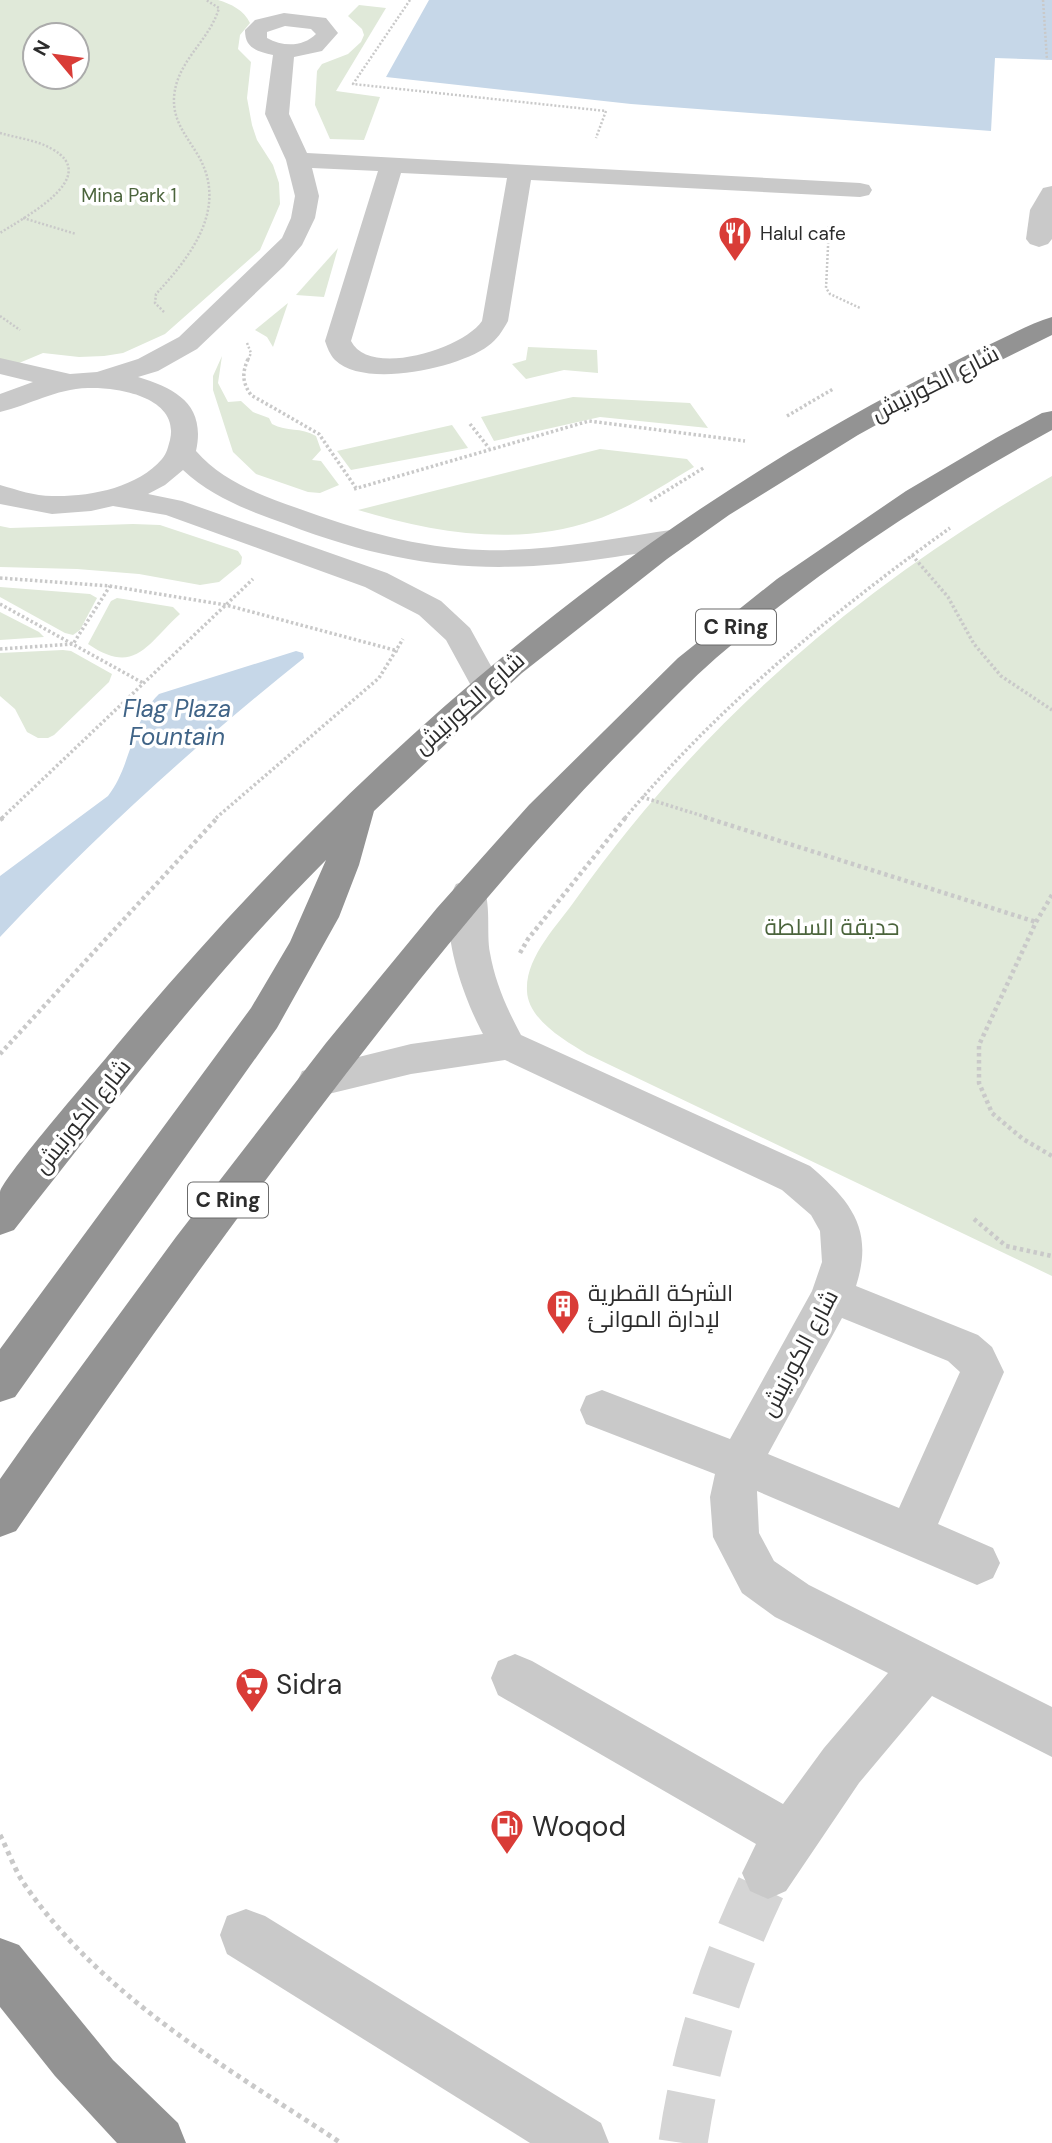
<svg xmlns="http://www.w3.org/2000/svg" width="1052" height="2143" font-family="'DM Sans',Cairo,sans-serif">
<rect width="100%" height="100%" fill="#fff"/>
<g fill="#e0e9d9" fill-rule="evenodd">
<path d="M0 0H218C231 4 244 10 250 23L240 35 238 49 251 62 247 98 252 125 257 140 273 165 279 183 280 204 260 250 165 334 123 353 104 356 79 357 43 353 0 371ZM35 35H77V77H35Z"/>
<polygon points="359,5 386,8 336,91 380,97 364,140 330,139 315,105 317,71 322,64 348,54 361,42 364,35 362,29 348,16"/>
<polygon points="338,248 324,297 296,295"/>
<polygon points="288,303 273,347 267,337 255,330"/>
<polygon points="528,347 597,350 598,373 564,370 526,379 512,364 526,360"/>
<path d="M222 356 218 383 228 402 241 401 253 412 269 418 272 424C287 432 301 427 316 436L321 450 312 460 321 461 339 485 320 493 308 492 256 474 233 452 213 390V376Z"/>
<polygon points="573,397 690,403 708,428 600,417 494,441 481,417"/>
<polygon points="452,425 468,448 351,470 337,451"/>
<path d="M600 449 687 459 694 467C663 485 630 508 595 520 518 547 434 533 358 510Z"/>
<path d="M1052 476V1276L587 1054C566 1041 528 1020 527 991 525 957 558 925 576 899 705 718 860 586 1052 476Z"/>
<polygon points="133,524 160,525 238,551 242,557 241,564 219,582 200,585 139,574 77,569 0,567 0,526 10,528"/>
<polygon points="0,587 90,594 97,598 80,630 73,635 65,633 0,597"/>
<path d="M117 598 173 607 180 614C146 645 135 676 88 644L111 601Z"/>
<polygon points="0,612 39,632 44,637 0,640"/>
<polygon points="63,650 71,651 112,674 109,682 54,735 48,738 38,738 27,732 15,709 0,696 0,653"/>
</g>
<g fill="#c6d7e8">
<polygon points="429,0 1052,0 1052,60 995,58 991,131 631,104 386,77"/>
<path d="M296 651 303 653 304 658C196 744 94 837 0 937V876L108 796C132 765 131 721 159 694Z"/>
</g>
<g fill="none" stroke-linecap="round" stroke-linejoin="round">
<path stroke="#d5d5d5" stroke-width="49" stroke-dasharray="49 24" stroke-linecap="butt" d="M683 2143C697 2047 725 1960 768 1873"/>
<g stroke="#c9c9c9" stroke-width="2.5" stroke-dasharray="2 2" stroke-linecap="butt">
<polyline points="410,0 353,84 606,111 596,138"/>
<polyline points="1043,0 1047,60"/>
<path d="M0 133C17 138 37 140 52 149 103 177 23 218 0 233"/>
<polyline points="23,218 76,234"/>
<polyline points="829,226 826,288 830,294 860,308"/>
<path d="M164 312 155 303 156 294C193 254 230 205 196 152 185 134 173 120 174 98 176 61 209 42 219 8L206 0"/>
<polyline points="0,316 20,330"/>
<polyline points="247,343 251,353 248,360"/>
</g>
<g stroke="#c9c9c9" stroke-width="3.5" stroke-dasharray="2.5 2.5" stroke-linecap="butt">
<path d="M248 359C242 373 242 382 251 395L319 434 356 488"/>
<polyline points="787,416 833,389"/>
<polyline points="470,424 489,448"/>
<polyline points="354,489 589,421 745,441"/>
<polyline points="650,501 705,467"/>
<polyline points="912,555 948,597 974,644 1001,676 1052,710"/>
<polyline points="0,578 110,586 226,605 398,651"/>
<polyline points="0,604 143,683"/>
<polyline points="0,649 73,644 110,586"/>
<polyline points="642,797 709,818"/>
<polyline points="2,818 253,579"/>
<polyline points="216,818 379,678 403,639"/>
<path d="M625 818C719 706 831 613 950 528"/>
</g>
<g stroke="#c9c9c9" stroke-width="4.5" stroke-dasharray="3.5 3.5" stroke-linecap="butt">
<polyline points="704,817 1036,922"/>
<polyline points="0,820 4,817"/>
<polyline points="1052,895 1036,922 979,1045 979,1083 992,1113 1023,1139 1052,1156"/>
<polyline points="520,953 528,939 626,817"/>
<polyline points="0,1054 218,817"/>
<polyline points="974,1219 1006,1246 1052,1256"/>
</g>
<path stroke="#c9c9c9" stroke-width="5" stroke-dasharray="4.5 4.5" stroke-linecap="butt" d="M0 1835C9 1852 15 1872 27 1888 105 1999 229 2069 341 2143"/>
<g fill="#c9c9c9" fill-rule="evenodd">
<path d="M284 13 326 18 338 33 322 51 294 57 289 114 307 153 860 183 869 185 872 190 869 195 860 197 531 180 508 321C503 330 497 340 488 346 459 368 364 389 335 360 330 355 327 347 325 341L378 171 312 168 319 196 315 218 302 245 284 266 197 349 158 371 138 377C177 389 206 405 196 451 222 481 260 495 297 508 357 530 418 548 483 550 548 552 613 538 678 529L689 532 693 538 689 544C665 550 639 553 615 557 491 576 404 569 286 524 249 511 212 497 183 470L165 485 148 494 182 501 387 573 441 601 470 628 502 686 497 693 486 697 475 693 446 640 419 615 365 587 166 515 113 506 91 511 52 514 0 504V485C18 490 34 496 52 496 89 497 137 488 162 459 167 453 168 447 170 440 180 397 118 387 88 388 55 389 30 405 0 412V394L33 382 0 374V358L70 374 97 372 138 359 179 337 282 238 291 218 295 196 286 160 265 114 273 55C256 51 245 48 245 30L255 20ZM285 26 311 29 316 34C303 47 283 47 267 38V32ZM401 173 507 178 482 321C463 349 369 378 351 341Z"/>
<polygon points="1052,186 1052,239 1048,244 1039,247 1030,244 1026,239 1030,210 1043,188"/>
<path d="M469 880 482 884C492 903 486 932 490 953 495 982 507 1009 521 1035L810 1166C852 1202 874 1230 856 1286L978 1335 992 1347 1004 1372 938 1524 993 1548 1000 1563 993 1578 977 1585 757 1491 759 1533 774 1561 809 1585 1052 1707V1757L932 1696 859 1783 786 1891 768 1899 750 1891 742 1873 756 1844 498 1695 491 1678 498 1661 515 1654 532 1661 783 1804 824 1748 888 1673 775 1617 742 1593 713 1537 710 1497 715 1474 586 1424 580 1410 586 1396 602 1390 730 1439 812 1291 822 1262 820 1231 811 1215 782 1190 505 1060 411 1074 316 1097 302 1093 297 1082 302 1071 411 1044 483 1034C464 999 435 921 456 884ZM842 1318 948 1361 960 1372 899 1508 768 1454Z"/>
<polygon points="246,1909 265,1916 601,2123 609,2143 530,2143 227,1954 220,1935 227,1916"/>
</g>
<g fill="#939393" fill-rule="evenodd">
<path d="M1052 317V335L925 398 858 435 729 515 667 559 522 673 374 811 359 865 339 917 277 1028 15 1397 0 1402V1349L251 1008 290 942 326 860C212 974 114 1103 14 1230L0 1235C0 1221 0 1205 0 1192 3 1177 99 1067 116 1046 328 791 579 565 871 405 913 382 956 360 999 340 1016 332 1034 322 1052 317Z"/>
<path d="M1052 411V430C933 495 818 570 716 658 691 680 668 704 644 728 548 823 460 927 377 1034 251 1195 132 1362 16 1531L0 1537V1479L31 1435 176 1237 326 1043 437 908 529 805 678 658 777 579 906 491 996 438 1042 413Z"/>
<polygon points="0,1938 19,1945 113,2060 178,2123 186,2143 117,2143 55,2076 0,2007"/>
</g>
</g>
<defs>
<symbol id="restaurant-pin" viewBox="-11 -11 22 30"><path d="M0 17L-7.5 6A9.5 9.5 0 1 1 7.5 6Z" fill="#d93c37" stroke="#fff"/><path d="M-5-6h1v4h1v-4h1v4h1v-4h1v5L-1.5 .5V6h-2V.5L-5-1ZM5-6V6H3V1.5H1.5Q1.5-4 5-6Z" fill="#fff"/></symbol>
<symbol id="building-pin" viewBox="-11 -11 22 30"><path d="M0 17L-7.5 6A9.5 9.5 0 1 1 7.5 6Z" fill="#d93c37" stroke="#fff"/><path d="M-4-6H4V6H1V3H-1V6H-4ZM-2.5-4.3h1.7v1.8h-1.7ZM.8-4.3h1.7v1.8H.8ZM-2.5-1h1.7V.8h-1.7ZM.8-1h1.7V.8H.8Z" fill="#fff"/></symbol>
<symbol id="supermarket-pin" viewBox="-11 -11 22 30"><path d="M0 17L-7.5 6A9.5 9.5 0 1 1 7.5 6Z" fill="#d93c37" stroke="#fff"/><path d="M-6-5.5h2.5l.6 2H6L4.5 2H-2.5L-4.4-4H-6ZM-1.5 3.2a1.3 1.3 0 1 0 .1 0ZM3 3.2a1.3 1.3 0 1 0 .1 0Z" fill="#fff"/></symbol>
<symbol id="fuel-pin" viewBox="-11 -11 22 30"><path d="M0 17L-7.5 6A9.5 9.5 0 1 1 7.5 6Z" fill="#d93c37" stroke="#fff"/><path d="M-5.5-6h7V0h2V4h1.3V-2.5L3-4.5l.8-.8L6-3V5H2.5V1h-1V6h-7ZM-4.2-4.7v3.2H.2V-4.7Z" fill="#fff"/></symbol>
</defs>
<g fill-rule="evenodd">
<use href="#restaurant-pin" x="716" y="214" width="38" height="52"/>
<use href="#building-pin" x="544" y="1287" width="38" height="52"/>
<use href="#supermarket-pin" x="233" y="1665" width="38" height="52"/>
<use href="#fuel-pin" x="488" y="1807" width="38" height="52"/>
</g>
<g text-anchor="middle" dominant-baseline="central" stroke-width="7" stroke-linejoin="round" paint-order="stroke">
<g font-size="19" fill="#4b643c" stroke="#fff">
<text x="129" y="195">Mina Park 1</text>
</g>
<g font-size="19" fill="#2c2c2c" stroke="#fff" text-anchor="start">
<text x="760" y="233">Halul cafe</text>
</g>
<g fill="#fff" stroke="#6b6b6b" stroke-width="2">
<rect x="696" y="609.5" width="80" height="35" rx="5"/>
<rect x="188" y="1182.5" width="80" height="35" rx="5"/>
</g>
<g font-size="21" font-weight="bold" fill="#2c2c2c">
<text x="736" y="627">C Ring</text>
<text x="228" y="1200">C Ring</text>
</g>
<g font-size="23" fill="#2c2c2c" stroke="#fff">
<text transform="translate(935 383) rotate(-27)">شارع الكورنيش</text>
<text transform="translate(469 703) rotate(-42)">شارع الكورنيش</text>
<text transform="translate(82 1116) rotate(-51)">شارع الكورنيش</text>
<text transform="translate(799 1353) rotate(-62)">شارع الكورنيش</text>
</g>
<g font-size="23" fill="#4b643c" stroke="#fff">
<text x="832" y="927">حديقة السلطة</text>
</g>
<g font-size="23" fill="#2c2c2c" stroke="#fff" text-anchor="start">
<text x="588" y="1293">الشركة القطرية<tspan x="588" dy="26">لإدارة الموانئ</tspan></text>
</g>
<g font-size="24" font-style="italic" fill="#406487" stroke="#fff">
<text x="177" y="708">Flag Plaza<tspan x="177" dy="28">Fountain</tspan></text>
</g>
<g font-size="28" fill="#2c2c2c" stroke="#fff" text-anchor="start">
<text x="276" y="1684">Sidra</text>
<text x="532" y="1826">Woqod</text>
</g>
</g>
<g transform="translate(56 56) rotate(299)"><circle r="33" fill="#ffffff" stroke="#ababab" stroke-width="2"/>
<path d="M0-5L12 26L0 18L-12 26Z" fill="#d93c37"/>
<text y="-10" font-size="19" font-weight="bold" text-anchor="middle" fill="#2c2c2c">N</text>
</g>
</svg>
